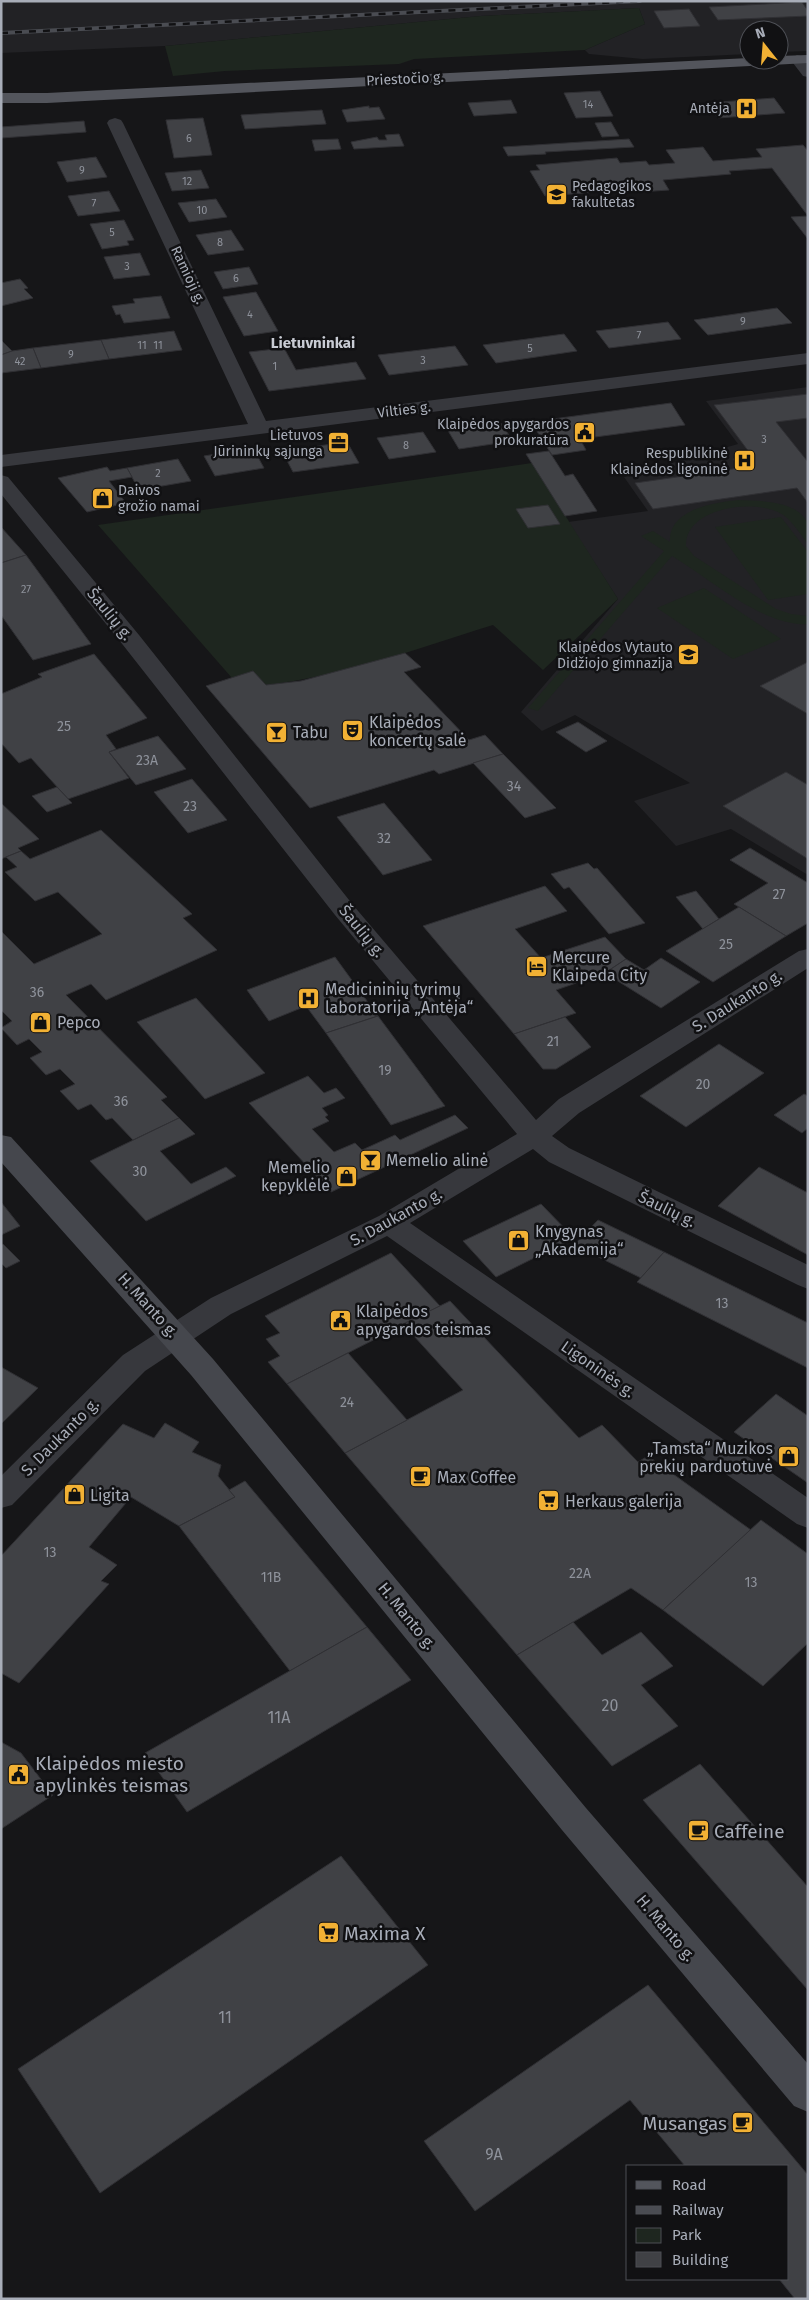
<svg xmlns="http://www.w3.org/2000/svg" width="809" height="2300" font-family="'Fira Sans',sans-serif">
<rect width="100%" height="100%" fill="#161618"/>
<g fill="#222225">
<polygon points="1,1 808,1 808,51 779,52 779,30 749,30 749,54 643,59 589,54 585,50 645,24 639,8 481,16 165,46 1,53"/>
<polygon points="808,387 808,875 731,829 676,846 634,801 690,783 575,715 542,731 521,712 618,599 568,522 648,511 624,477 738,444 706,401"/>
</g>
<g fill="#1e261f">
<polygon points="639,8 645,24 585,50 414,59 399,64 225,71 173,76 165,46 481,16"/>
<path d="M532 463 618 599 543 670 493 625C419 648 344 676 266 685L253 671 232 678 98 525Z"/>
<path d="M739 500C760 501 798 500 808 524 809 529 808 538 808 544 801 535 794 524 786 517 763 497 685 505 686 546L694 556 776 609 791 614 808 616V624C765 628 709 578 672 556L538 711 528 708 664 551 641 536 653 531 670 542C668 509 716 502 739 500Z"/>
<polygon points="781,517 808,552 808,594 768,600 715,527"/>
<polygon points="704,588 781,639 733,659 657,608"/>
</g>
<g fill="#404145" stroke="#303034">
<polygon points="802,2 808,11 808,16 718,20 709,7"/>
<polygon points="689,9 700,26 664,28 654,11"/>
<polygon points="600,91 613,116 576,118 564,93"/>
<polygon points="774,98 785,113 718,118 707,103"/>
<polygon points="511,100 517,113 474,116 468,103"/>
<polygon points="369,106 369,108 379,107 385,119 347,122 342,110"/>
<polygon points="322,110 326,124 245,129 241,115"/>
<polygon points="203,118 212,155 174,158 166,120"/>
<polygon points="84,121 86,132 1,138 1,127"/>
<polygon points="611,122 619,136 602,137 595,123"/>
<polygon points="399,134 404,146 354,149 351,142 377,137 379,140 387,140 385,135"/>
<polygon points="338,139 341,149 315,151 312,140"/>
<polygon points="629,139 634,147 545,152 546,154 508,156 503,147"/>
<polygon points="803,145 808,151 808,239 791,217 808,216 772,168 729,171 731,174 663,180 669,190 639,192 637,189 545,196 530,171 540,170 536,165 617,158 620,163 646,161 649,165 675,163 666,150 703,147 713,161 762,157 756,149"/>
<polygon points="96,157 107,177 67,182 57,162"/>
<polygon points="201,170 209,188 172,191 165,173"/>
<polygon points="109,191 120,211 78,216 68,196"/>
<polygon points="216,199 227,217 189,222 178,203"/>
<polygon points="124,220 134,240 127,241 129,245 102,249 90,224"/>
<polygon points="231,230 244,250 208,255 196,235"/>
<polygon points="140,253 150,275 114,279 104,257"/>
<polygon points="249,267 258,284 223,289 214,272"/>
<polygon points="20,279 28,288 24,289 33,298 1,306 1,283"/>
<polygon points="256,292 278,331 244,336 223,297"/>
<polygon points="161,296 170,318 124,323 120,314 116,315 112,306 135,303 133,299"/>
<polygon points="777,308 792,323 708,335 694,320"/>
<polygon points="668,322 681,339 609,348 596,331"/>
<polygon points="174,331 182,350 109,359 101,340"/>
<polygon points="564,334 577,351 496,363 483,345"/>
<polygon points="1,340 12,351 1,355"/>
<polygon points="101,340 109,359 41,368 33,348"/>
<polygon points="455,346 468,365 389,375 378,355"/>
<polygon points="33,348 41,368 1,373 1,355 12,351"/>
<polygon points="284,348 296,370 356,362 366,379 269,391 249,352"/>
<polygon points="808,394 808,418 776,422 808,462 808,503 797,488 653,509 635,483 740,468 733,459 752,456 714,405"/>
<polygon points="671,403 685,425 580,439 586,450 552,455 531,422"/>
<polygon points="500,422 513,441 459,449 447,429"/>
<polygon points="423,432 436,452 389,459 377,438"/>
<polygon points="347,442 359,463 293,472 282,451"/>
<polygon points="253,448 264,468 215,476 204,456"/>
<polygon points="549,451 565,476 573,474 597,511 565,516 526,454"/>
<polygon points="178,459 191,481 139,490 127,468"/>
<polygon points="107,467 110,471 127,468 132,477 109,481 126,503 87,512 58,478"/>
<polygon points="548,505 560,524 528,528 516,509"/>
<polygon points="1,527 26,555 1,563"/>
<polygon points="26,555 91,644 33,660 1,615 1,563"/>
<polygon points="405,653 421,667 404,672 469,740 485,735 503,754 439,774 434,770 310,808 206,686 253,671 266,685 301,681"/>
<polygon points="94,654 147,718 106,735 116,749 109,752 129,778 68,799 31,758 19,763 1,743 1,694 42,677 38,674"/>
<polygon points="808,662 808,714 760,686"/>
<polygon points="578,722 607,741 586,752 556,732"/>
<polygon points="158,736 186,769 136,785 109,752"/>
<polygon points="503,754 507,758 556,808 525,818 473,763"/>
<polygon points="786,772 808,785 808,859 723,806"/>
<polygon points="192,779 227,820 188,833 154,792"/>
<polygon points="57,787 72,803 47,812 32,796"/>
<polygon points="1,803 39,839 18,848 21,851 1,859"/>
<polygon points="384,803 432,860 383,875 337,817"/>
<polygon points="101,830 192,914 183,918 217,950 106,1000 91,984 66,995 167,1097 161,1100 179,1118 133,1140 112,1118 106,1120 91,1104 78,1110 60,1091 75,1084 60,1069 46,1075 30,1058 42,1052 29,1039 17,1045 1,1028 12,1021 1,1010 1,931 34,964 102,934 58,892 35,901 5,872 17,867 6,857 21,851 30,859"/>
<polygon points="750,848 808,883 808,923 786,936 734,904 768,883 730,860"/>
<polygon points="588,863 594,869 597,868 645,923 609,934 569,887 564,889 551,874"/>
<polygon points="545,886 567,911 515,929 541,958 605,937 626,959 605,973 556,990 576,1013 514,1034 423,926"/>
<polygon points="696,891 719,919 703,929 676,897"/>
<polygon points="739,907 786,936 713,982 666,951"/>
<polygon points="335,957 378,1016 326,1033 306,1006 269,1021 247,990"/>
<polygon points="661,958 700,982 661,1008 605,973 626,959 644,970"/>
<polygon points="196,998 265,1073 205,1099 137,1022"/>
<polygon points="378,1016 445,1106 391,1125 326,1033"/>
<polygon points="565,1017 591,1047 556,1069 543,1069 514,1034"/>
<polygon points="719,1044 764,1073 686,1127 640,1096"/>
<polygon points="308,1076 324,1093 336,1088 345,1098 322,1108 328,1115 325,1117 329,1121 312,1129 334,1152 355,1143 362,1150 395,1135 400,1140 455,1115 468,1128 331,1192 249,1103"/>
<polygon points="804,1094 808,1096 808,1128 802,1133 774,1115"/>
<polygon points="179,1118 195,1134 160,1151 191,1184 226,1167 236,1176 146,1221 90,1161"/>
<polygon points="759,1167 808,1193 808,1255 718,1206"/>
<polygon points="1,1202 20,1226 1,1235"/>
<polygon points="541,1204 574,1238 496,1277 463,1241"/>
<polygon points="598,1220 664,1252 641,1278 574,1245"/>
<polygon points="3,1244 20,1261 6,1268 1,1263 1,1245"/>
<polygon points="664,1252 808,1323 808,1368 637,1282"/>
<polygon points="391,1253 440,1306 287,1384 268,1362 280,1356 266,1339 280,1333 265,1316"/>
<polygon points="450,1301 579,1438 602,1425 638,1462 648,1456 751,1530 663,1610 631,1588 517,1655 345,1453 463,1390 403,1324"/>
<polygon points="348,1353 407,1420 345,1453 287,1384"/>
<polygon points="1,1367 38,1388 1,1424"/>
<polygon points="776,1394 808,1416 808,1483 734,1432"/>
<polygon points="165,1423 199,1442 192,1452 221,1465 218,1476 235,1497 179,1526 131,1497 89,1547 117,1565 101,1581 109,1584 19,1683 1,1673 1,1556 123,1424 154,1438"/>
<polygon points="245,1481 367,1627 290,1671 179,1526 235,1497 229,1490"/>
<polygon points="761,1520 808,1554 808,1643 763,1686 663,1610"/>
<polygon points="573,1622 602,1655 641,1632 673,1666 641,1685 678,1726 612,1766 517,1655"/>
<polygon points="367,1627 411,1680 187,1812 145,1753"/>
<polygon points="1,1742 21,1753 53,1795 1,1829"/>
<polygon points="700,1764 808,1887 807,1989 643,1800"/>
<polygon points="341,1856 428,1965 100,2193 18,2069"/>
<polygon points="648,1985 808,2175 808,2299 795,2299 779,2279 788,2279 788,2166 685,2166 630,2100 475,2211 424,2141"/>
</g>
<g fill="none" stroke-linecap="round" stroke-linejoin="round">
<g fill="#37383d" fill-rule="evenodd">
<path d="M797 55C809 57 808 67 808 77L803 76 790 59Z"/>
<polygon points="115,118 121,120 123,123 266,421 808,353 808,364 1,467 1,455 248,424 107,123 109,120"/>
<polygon points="1,475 8,477 139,635 353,905 536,1120 559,1099 799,951 808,949 808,968 579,1113 552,1136 569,1148 808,1265 808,1289 798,1285 549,1162 533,1149 410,1223 808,1498 808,1528 797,1524 387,1236 231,1314 145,1371 12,1505 1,1508 1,1476 123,1355 211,1298 379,1216 517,1134 335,915 123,645 1,494"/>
</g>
<polygon fill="#45474d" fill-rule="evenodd" points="1,1135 11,1137 213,1359 586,1808 808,2064 808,2112 794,2106 562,1830 191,1375 1,1162"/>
<polygon fill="#53555c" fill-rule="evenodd" points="808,55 808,63 47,103 1,103 1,93 47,93 749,58 749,60 779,60 779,56"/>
<defs>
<polyline id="rail" points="1,33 640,1"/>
</defs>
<use href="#rail" stroke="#4a4c52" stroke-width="4"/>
<use href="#rail" stroke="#111113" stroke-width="2.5" stroke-dasharray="7" stroke-linecap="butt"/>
</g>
<defs>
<symbol id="hospital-square" viewBox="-11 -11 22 22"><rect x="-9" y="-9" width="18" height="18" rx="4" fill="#f2b134" stroke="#111113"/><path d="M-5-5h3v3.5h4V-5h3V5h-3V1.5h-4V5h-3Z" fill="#111"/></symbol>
<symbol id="university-square" viewBox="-11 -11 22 22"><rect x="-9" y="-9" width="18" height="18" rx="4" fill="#f2b134" stroke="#111113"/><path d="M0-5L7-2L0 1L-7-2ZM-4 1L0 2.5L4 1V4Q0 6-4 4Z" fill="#111"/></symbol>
<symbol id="civic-square" viewBox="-11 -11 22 22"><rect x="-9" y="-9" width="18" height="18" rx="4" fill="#f2b134" stroke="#111113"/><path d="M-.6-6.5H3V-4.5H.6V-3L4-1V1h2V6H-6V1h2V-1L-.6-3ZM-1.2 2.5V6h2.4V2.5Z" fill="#111"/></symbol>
<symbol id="office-square" viewBox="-11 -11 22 22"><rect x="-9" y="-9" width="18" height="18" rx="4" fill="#f2b134" stroke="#111113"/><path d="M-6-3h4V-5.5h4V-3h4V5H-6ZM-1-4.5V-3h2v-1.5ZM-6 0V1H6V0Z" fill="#111"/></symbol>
<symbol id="shop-square" viewBox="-11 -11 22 22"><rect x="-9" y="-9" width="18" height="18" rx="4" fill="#f2b134" stroke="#111113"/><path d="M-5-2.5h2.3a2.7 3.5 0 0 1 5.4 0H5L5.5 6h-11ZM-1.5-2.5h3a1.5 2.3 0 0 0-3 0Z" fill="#111"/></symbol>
<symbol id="school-square" viewBox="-11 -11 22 22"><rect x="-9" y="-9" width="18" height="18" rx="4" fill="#f2b134" stroke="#111113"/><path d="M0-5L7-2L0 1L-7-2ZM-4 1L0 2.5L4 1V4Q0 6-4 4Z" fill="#111"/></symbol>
<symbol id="theatre-square" viewBox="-11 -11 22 22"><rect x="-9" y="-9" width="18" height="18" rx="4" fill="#f2b134" stroke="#111113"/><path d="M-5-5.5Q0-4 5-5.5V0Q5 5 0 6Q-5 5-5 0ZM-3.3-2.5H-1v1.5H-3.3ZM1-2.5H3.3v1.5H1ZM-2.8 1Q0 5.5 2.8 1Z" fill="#111"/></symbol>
<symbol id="bar-square" viewBox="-11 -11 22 22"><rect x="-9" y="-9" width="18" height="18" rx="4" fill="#f2b134" stroke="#111113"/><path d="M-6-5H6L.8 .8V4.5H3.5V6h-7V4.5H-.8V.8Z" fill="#111"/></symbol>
<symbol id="hotel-square" viewBox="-11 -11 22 22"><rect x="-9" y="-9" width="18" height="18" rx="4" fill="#f2b134" stroke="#111113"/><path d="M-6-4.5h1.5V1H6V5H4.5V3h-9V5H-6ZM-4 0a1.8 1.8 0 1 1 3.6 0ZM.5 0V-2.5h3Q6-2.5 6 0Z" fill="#111"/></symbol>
<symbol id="cafe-square" viewBox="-11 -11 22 22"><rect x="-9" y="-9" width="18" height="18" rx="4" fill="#f2b134" stroke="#111113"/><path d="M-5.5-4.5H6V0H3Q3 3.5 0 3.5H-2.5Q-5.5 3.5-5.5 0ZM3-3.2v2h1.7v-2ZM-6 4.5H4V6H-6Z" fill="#111"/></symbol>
<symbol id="supermarket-square" viewBox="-11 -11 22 22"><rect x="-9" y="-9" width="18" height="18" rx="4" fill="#f2b134" stroke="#111113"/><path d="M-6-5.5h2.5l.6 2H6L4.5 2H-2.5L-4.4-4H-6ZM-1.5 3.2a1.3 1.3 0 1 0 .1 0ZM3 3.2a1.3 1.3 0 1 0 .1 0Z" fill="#111"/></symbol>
</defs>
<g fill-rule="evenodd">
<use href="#hospital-square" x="734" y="96" width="25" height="25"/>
<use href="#university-square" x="544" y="182" width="25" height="25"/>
<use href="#civic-square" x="572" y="420" width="25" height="25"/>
<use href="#office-square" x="326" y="430" width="25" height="25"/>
<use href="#hospital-square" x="732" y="448" width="25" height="25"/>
<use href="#shop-square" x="90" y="486" width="25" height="25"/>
<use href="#school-square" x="676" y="642" width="25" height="25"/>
<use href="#theatre-square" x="340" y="718" width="25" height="25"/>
<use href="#bar-square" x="264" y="720" width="25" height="25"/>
<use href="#hotel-square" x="524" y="954" width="25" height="25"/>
<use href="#hospital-square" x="296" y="986" width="25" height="25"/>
<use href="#shop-square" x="28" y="1010" width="25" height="25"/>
<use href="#bar-square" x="358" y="1148" width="25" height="25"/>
<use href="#shop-square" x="334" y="1164" width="25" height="25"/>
<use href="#shop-square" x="506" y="1228" width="25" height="25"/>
<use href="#civic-square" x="328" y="1308" width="25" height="25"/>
<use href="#shop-square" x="776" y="1444" width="25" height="25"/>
<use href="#cafe-square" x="408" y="1464" width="25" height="25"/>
<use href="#shop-square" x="62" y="1482" width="25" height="25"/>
<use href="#supermarket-square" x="536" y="1488" width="25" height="25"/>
<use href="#civic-square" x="6" y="1762" width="25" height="25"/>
<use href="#cafe-square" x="686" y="1818" width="25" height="25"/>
<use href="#supermarket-square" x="316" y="1920" width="25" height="25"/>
<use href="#cafe-square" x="730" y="2110" width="25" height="25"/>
</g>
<g text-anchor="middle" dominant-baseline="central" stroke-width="5" stroke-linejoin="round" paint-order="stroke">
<g font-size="11" fill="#8e929b">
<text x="588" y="104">14</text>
<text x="189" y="138">6</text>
<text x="82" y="170">9</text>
<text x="187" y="181">12</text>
<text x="94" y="203">7</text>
<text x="202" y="210">10</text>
<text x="112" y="232">5</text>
<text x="220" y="242">8</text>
<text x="127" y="266">3</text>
<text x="236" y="278">6</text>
<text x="250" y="314">4</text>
<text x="743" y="321">9</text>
<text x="639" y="335">7</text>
<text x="142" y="345">11</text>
<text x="158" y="345">11</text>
<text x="530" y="348">5</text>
<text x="71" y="354">9</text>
<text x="423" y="360">3</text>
<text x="20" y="361">42</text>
<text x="275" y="366">1</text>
<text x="764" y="439">3</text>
<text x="406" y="445">8</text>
<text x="158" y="473">2</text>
<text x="26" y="589">27</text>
</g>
<g font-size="14" fill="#a8adb8" stroke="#111113">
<text transform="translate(405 79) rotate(-3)">Priestočio g.</text>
<text transform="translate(188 275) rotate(65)">Ramioji g.</text>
<text transform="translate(404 410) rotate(-7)">Vilties g.</text>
</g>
<g font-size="14" fill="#a8adb8" stroke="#111113" text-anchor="end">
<text x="730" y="108">Antėja</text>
<text x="572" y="186" text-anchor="start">Pedagogikos<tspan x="572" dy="16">fakultetas</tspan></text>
<text x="569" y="424">Klaipėdos apygardos<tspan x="569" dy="16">prokuratūra</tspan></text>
<text x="323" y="435">Lietuvos<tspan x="323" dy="16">Jūrininkų sąjunga</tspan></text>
<text x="728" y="453">Respublikinė<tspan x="728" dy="16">Klaipėdos ligoninė</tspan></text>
<text x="118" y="490" text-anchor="start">Daivos<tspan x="118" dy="16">grožio namai</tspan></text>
<text x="673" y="647">Klaipėdos Vytauto<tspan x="673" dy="16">Didžiojo gimnazija</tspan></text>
</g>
<g font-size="14" fill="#8e929b">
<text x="64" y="726">25</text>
<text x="147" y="760">23A</text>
<text x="514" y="786">34</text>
<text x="190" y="806">23</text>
<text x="384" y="838">32</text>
<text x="779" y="894">27</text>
<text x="726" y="944">25</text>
<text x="37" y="992">36</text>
<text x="553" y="1041">21</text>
<text x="385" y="1070">19</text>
<text x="703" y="1084">20</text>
<text x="121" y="1101">36</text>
<text x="140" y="1171">30</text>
<text x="722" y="1303">13</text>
<text x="347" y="1402">24</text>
<text x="50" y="1552">13</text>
<text x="580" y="1573">22A</text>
<text x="271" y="1577">11B</text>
<text x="751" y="1582">13</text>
</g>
<g font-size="15" font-weight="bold" fill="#c9ccd4" stroke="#111113">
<text x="313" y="343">Lietuvninkai</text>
</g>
<g font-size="16" fill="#a8adb8" stroke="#111113">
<text transform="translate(110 614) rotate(51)">Šaulių g.</text>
<text transform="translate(362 931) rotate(51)">Šaulių g.</text>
<text transform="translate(737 1001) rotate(-32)">S. Daukanto g.</text>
<text transform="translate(667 1209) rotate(26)">Šaulių g.</text>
<text transform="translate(396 1217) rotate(-29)">S. Daukanto g.</text>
<text transform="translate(148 1305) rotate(48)">H. Manto g.</text>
<text transform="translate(598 1369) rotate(35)">Ligoninės g.</text>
<text transform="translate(60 1437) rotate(-45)">S. Daukanto g.</text>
<text transform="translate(407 1616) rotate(51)">H. Manto g.</text>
<text transform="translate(666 1928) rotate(50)">H. Manto g.</text>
</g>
<g font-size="16" fill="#a8adb8" stroke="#111113" text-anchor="start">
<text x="369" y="722">Klaipėdos<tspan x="369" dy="18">koncertų salė</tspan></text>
<text x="293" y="732">Tabu</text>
<text x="552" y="957">Mercure<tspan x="552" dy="18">Klaipeda City</tspan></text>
<text x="325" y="989">Medicininių tyrimų<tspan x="325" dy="18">laboratorija „Antėja“</tspan></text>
<text x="57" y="1022">Pepco</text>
<text x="386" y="1160">Memelio alinė</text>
<text x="330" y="1167" text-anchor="end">Memelio<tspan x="330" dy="18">kepyklėlė</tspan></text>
<text x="535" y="1231">Knygynas<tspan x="535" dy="18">„Akademija“</tspan></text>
<text x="356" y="1311">Klaipėdos<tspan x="356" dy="18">apygardos teismas</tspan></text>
<text x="773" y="1448" text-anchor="end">„Tamsta“ Muzikos<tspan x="773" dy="18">prekių parduotuvė</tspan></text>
<text x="437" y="1477">Max Coffee</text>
<text x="90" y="1495">Ligita</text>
<text x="565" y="1501">Herkaus galerija</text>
</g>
<g font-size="16" fill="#8e929b">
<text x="610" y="1705">20</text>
<text x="279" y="1717">11A</text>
<text x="225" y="2017">11</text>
<text x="494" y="2154">9A</text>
</g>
<g font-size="19" fill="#a8adb8" stroke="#111113" text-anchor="start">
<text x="35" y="1763">Klaipėdos miesto<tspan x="35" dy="22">apylinkės teismas</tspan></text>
<text x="714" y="1831">Caffeine</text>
<text x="344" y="1933">Maxima X</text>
<text x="727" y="2123" text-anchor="end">Musangas</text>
</g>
</g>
<rect width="809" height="2300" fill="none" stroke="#a8adb8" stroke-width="5"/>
<rect x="626" y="2165" width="162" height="115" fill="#111113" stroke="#4d4f55"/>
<rect x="636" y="2181" width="25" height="8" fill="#53555c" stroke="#4d4f55"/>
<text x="672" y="2190" font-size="15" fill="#a8adb8">Road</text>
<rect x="636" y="2206" width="25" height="8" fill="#4a4c52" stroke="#4d4f55"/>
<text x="672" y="2215" font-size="15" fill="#a8adb8">Railway</text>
<rect x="636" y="2228" width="25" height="15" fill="#1e261f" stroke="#4d4f55"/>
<text x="672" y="2240" font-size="15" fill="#a8adb8">Park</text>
<rect x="636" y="2252" width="25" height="15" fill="#404145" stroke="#4d4f55"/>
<text x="672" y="2265" font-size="15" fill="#a8adb8">Building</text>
<g transform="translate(764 45) rotate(343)"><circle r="24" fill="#111113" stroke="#4d4f55"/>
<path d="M0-4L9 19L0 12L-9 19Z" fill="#f2b134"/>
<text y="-8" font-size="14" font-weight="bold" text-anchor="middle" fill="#a8adb8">N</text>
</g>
</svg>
